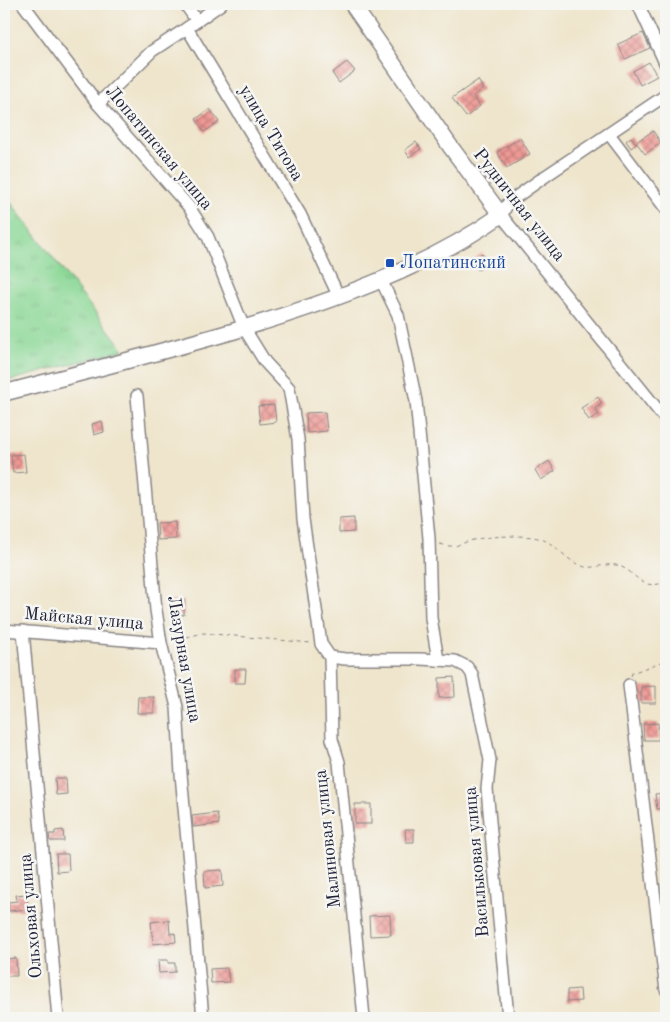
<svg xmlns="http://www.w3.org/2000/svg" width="670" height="1022" font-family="'Old Standard TT',serif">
<defs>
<pattern id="grass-tufts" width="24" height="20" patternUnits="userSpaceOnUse" patternTransform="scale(1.25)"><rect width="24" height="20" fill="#8bd896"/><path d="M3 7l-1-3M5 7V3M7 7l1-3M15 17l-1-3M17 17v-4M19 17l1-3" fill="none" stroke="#78b982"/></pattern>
<pattern id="building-cross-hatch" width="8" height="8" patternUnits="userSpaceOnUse" patternTransform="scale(1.25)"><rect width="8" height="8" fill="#ef9994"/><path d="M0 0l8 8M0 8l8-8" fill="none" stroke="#c17c7a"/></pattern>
</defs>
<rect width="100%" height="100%" fill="#f6f6f2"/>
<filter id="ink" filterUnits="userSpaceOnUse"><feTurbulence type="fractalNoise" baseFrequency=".02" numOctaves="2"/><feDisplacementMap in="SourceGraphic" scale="10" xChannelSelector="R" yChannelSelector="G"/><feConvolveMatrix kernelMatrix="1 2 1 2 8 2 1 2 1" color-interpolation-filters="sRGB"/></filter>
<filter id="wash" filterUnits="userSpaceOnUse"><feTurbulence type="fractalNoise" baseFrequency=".0096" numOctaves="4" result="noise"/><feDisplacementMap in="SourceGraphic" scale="20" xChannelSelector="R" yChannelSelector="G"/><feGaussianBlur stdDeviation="1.12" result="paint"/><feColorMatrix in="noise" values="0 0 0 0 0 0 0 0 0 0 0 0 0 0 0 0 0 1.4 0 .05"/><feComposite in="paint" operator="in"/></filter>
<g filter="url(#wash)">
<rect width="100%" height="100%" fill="#efe5cc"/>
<polygon fill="url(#grass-tufts)" stroke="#567d68" points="4,194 124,350 4,382"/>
<g id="blocks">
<g fill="url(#building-cross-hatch)">
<polygon points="643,33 650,48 625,59 618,44"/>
<polygon points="347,62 355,71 339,83 332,73"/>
<polygon points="649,62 657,76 640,85 633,71"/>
<polygon points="478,80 483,89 473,96 480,106 466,117 452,98"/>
<polygon points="210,109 219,122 204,132 196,119"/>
<polygon points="653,131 661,143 645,154 636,142"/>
<polygon points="631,137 636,144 631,148 626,141"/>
<polygon points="520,138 530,154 507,168 497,152"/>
<polygon points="416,142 421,149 409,157 405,150"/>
<polygon points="482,253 489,262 478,270 471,261"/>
<polygon points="598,397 602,404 595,408 599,414 589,420 581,408"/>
<polygon points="274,405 276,422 260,424 258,406"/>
<polygon points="325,412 327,431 307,433 306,413"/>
<polygon points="102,421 104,432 94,435 92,424"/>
<polygon points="24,454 26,472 13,473 11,455"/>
<polygon points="549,461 555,471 541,480 535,470"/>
<polygon points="354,518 354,532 339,533 339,519"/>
<polygon points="175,522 176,539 158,540 157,523"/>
<polygon points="170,600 184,601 184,615 170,614"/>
<polygon points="235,669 246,669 245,683 235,683"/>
<polygon points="454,677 455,697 439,698 439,678"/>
<polygon points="656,686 656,703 641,703 641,687"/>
<polygon points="138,697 154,697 154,713 137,713"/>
<polygon points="658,723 659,740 644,740 643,724"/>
<polygon points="55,778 66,778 67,794 56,795"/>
<polygon points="666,793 666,808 657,809 655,794"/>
<rect x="355" y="804" width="16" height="20"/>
<polygon points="217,813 219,824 193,827 192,816"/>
<polygon points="405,829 414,829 414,842 406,842"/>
<polygon points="63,830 64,841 50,841 49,834 55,834 55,831"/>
<polygon points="56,854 68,854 69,871 57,872"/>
<polygon points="222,870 223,886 205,888 204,871"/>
<polygon points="27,894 28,909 9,911 8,902 17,901 16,895"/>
<polygon points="390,915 391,935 370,936 369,916"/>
<polygon points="169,920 170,934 175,933 176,942 153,944 151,922"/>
<polygon points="16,958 17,976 4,976 4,959"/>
<polygon points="158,960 168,960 168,963 175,963 175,972 159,973"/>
<polygon points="227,968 229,982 211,983 210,969"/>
<polygon points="580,989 581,1001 567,1002 567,990"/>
</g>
</g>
</g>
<g filter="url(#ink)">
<use href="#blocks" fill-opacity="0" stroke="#888484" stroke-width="1"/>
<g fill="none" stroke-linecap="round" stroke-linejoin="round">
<defs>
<g id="minor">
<polyline points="23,4 98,104 189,207 208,237 244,328 265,362 289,388 298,439 303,519 321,644 330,657 345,659 420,659 455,661 467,667 472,674 490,760 487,789 508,1018"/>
<polyline points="185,4 197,21"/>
<polyline points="221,4 187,28 300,214 339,297"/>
<polyline points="638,4 666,65"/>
<polyline points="666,95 547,175 509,202 501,215 666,420"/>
<polyline points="98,104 152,51 187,28"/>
<polyline points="609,134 666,209"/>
<polyline points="381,280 398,315 416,401 429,538 431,618 438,660"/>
<polyline points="137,396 156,610 161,643 177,707 181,774 203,1018"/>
<polyline points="4,630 161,643"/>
<polyline points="23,631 58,1018"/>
<polyline points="330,657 332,739 339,762 364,1018"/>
<polyline points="629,685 666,990"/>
</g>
<path id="major" d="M4 393C81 373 158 353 234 331 327 303 421 271 501 215L450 146 352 4"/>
</defs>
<use href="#minor" stroke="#888484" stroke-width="14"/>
<use href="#major" stroke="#888484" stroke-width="18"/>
<g stroke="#888484" stroke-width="1" stroke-dasharray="4 4" stroke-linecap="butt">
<path d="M440 544C457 549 457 544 473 540 487 536 528 534 541 539 557 544 566 561 582 566 591 570 605 563 616 565 639 571 637 592 666 582"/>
<polyline points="171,641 203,633 311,643"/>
<polyline points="631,676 632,673 661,662 666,656"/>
</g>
<use href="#minor" stroke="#fff" stroke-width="11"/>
<use href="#major" stroke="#fff" stroke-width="15"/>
</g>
</g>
<rect fill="#1a4fb4" stroke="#f6f6f2" stroke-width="2" x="385" y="258" width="10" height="10" rx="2.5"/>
<g text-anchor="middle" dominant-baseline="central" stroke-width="5" stroke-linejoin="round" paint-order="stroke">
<g font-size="18" fill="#22223b" stroke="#f6f6f2">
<text transform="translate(271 133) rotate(59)">улица Титова</text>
<text transform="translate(159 148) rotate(50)">Лопатинская улица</text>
<text transform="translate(519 205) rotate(52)">Рудничная улица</text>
<text transform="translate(84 619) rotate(5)">Майская улица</text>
<text transform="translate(184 659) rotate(80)">Лазурная улица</text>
<text transform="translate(328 839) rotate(-96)">Малиновая улица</text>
<text transform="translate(477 862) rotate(-95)">Васильковая улица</text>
<text transform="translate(31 916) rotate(-95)">Ольховая улица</text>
</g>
<g font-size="18" fill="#164399" stroke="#f6f6f2" text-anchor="start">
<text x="400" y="263">Лопатинский</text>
</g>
</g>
<rect width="670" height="1022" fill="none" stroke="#f6f6f2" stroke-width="20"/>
</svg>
